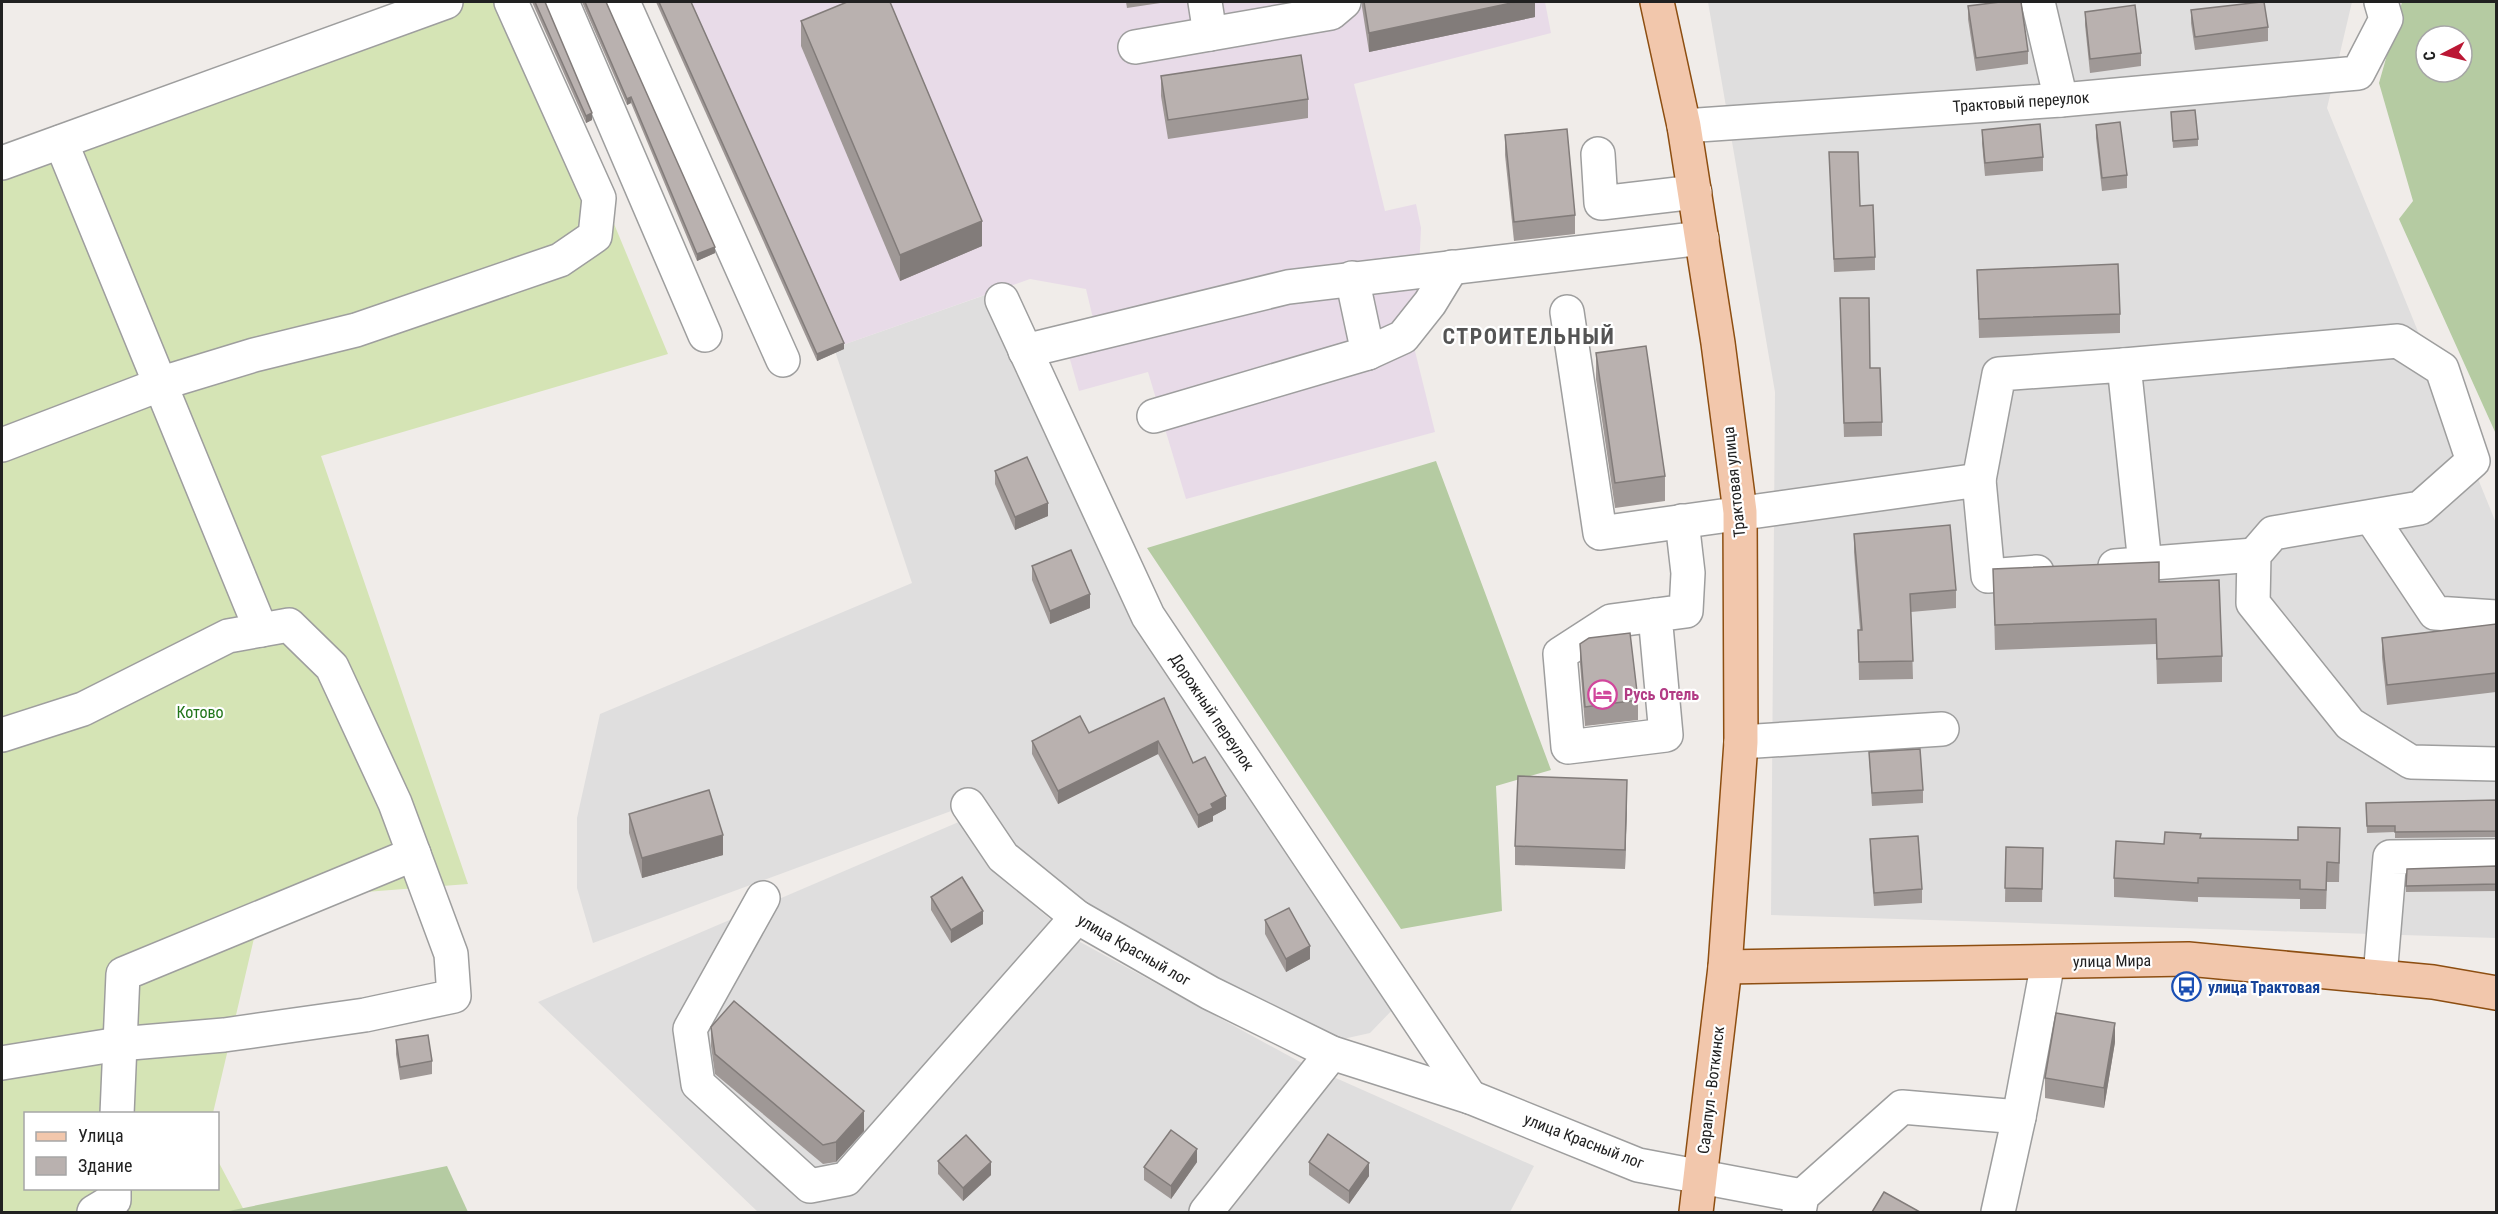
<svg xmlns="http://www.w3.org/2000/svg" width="2498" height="1214" font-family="'Roboto Condensed',sans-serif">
<rect width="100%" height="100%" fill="#f0ece9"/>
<g fill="#dfdede">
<polygon points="1708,2 2352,2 2327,108 2496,523 2496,938 1771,915 1775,392"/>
<polygon points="988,294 1143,620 1398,1004 1370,1033 1334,1041 1087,908 1016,852 981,800 593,943 577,888 577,818 600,714 912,583 834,348"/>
<polygon points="961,821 991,869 1071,937 1302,1063 1534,1166 1510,1212 758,1212 538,1002"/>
</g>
<polygon fill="#e8dbe8" points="678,2 1545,2 1551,33 1354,84 1385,211 1416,204 1421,228 1415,351 1435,432 1186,499 1148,372 1079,391 1069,356 1100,348 1086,289 1030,279 834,348"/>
<polygon fill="#d5e4b5" points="458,2 522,2 668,354 321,456 468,884 263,900 213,1113 26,1114 26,1188 218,1188 218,1161 245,1212 2,1212 2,159"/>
<g fill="#b5cba2" fill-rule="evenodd">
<path d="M2402 2H2496V434L2399 219 2413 201 2379 83ZM2426 36H2462V72H2426Z"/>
<polygon points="1436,461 1551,770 1496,786 1502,911 1401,929 1147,548"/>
<polygon points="447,1166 468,1212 224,1212"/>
</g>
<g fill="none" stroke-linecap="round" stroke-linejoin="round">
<defs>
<g id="minor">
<polyline points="562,2 705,335"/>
<polyline points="623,2 783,360"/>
<polyline points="1205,2 1210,34"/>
<polyline points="2038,2 2061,100"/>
<polyline points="1135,47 1331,13 1344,2"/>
<polyline points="1684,126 2061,100 2358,73 2386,19 2381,2"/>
<polyline points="61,142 261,630"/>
<polyline points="1598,154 1601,203 1695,192"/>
<polyline points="2,163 446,2"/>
<polyline points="1002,300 1148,616 1470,1097"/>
<polyline points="1567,312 1600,533 1979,480 1988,576 2037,572"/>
<polyline points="1025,351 1288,287 1702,238"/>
<polyline points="1368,353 1403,337 1430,303 1452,267"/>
<polyline points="2124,365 2398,341 2442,369 2473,461 2420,508 2273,533 2254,555 2253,603 2350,724 2411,762 2496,764"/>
<polyline points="1154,416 1368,353 1352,278"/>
<polyline points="2,445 172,380 254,355 356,330 560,260 595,236 599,198 511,2"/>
<polyline points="1979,480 1999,374 2124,365 2145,564"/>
<polyline points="2371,517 2435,613 2496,617"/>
<polyline points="2115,566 2254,555"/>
<polyline points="1655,615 1666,735 1568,747 1560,654 1611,621 1686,611 1688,573 1682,521"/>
<polyline points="2,735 83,709 228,636 289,625 332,667 395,803 451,954 454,996 365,1015 224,1035 119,1044 2,1063"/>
<polyline points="1741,742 1942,729"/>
<polyline points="968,805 1003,857 1077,917 1210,993 1332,1053 1470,1097 1638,1165 1802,1196"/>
<polyline points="763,898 690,1029 698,1084 810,1186 846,1179 1077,917"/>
<polyline points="2380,977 2390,857 2496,856"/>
<polyline points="117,1114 123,974 414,854"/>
<polyline points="94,1212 114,1200 114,1188"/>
<polyline points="1206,1212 1332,1053"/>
<polyline points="1799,1212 1802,1196 1902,1107 2019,1117 2048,962"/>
<polyline points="1998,1212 2019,1117"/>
</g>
<g id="major">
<polyline points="1657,2 1684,126 1718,343 1740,512 1741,742 1725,967 1696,1212"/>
<polyline points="1725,967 2188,959 2433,982 2496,993"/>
</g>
</defs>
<use href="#minor" stroke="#9e9e9e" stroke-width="36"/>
<use href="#major" stroke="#8d4e11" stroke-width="36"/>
<use href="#minor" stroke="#fff" stroke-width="33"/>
<use href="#major" stroke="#f2c7ac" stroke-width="33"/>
</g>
<g fill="#9f9896">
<polygon points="532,2 545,2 592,120 586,123"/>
<polygon points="582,2 606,2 715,253 697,261 631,103 627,105"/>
<polygon points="656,2 691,2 844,349 817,361"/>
<polygon points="1126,2 1167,2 1127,8"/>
<polygon points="1362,2 1535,2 1535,17 1369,52 1362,7"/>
<polygon points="1968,6 2028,51 2028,64 1976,71 1968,19"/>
<polygon points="2191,10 2268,27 2268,41 2195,50 2191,23"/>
<polygon points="2085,12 2141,53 2141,66 2090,73 2085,25"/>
<polygon points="801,21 982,246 900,281 801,46"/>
<polygon points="1161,76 1308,99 1308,118 1168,139 1161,96"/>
<polygon points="2171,112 2198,139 2198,146 2173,148"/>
<polygon points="2096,125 2127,175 2127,188 2102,191 2096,138"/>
<polygon points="1982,130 2043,157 2043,171 1985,176 1982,143"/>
<polygon points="1505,135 1575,215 1575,234 1514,241 1505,155"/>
<polygon points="1829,152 1860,206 1875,257 1875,270 1834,272"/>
<polygon points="1977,270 2120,314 2120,333 1979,338"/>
<polygon points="1840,312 1870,368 1882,422 1882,436 1844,437"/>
<polygon points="1596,353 1665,476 1665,501 1615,508 1596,379"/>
<polygon points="995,471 1048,516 1015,530 995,484"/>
<polygon points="1854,534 1956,590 1956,608 1911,612 1913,679 1859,680 1858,630 1860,630 1854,552"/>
<polygon points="1032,566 1090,608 1050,624 1032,580"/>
<polygon points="1993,569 2159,582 2222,656 2222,682 2157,684 2156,644 1995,650"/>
<polygon points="2496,624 2496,692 2387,705 2382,657 2382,638"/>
<polygon points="1580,644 1638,700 1638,720 1585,726 1580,664"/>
<polygon points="1164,698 1193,763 1226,809 1213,816 1213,821 1198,828 1158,754 1058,804 1032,754 1032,741 1089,733"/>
<polygon points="1869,752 1923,790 1923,803 1872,806"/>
<polygon points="1627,800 1625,869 1515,865 1515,846"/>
<polygon points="2496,800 2496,837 2395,838 2395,832 2367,833 2366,803"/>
<polygon points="629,814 723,855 642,878 629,833"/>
<polygon points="2201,838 2340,847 2339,882 2327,882 2326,909 2300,909 2300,899 2198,897 2198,902 2114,897 2114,878 2164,844"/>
<polygon points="1870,839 1922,889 1922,903 1874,906 1870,852"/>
<polygon points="2006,847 2043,848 2042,902 2005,902"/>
<polygon points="2496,866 2496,891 2406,892 2406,886"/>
<polygon points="931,897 983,924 951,943 931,910"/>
<polygon points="1265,920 1310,959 1286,972 1265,934"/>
<polygon points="711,1027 864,1131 836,1162 823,1164 715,1074 711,1046"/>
<polygon points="396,1040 432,1061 432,1074 400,1080 396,1054"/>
<polygon points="2115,1042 2104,1108 2045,1098 2045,1078"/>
<polygon points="938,1161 991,1175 963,1201 938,1174"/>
<polygon points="1197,1162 1171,1199 1144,1180 1144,1167"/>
<polygon points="1309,1162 1369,1176 1349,1204 1309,1175"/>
</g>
<g fill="#827c7a">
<polygon points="1516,2 1535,2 1535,17 1369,52 1369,33"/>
<polygon points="631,97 631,103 627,105 627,99"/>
<polygon points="592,113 592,120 586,123 586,116"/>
<polygon points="982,221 982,246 900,281 900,255"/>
<polygon points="715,247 715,253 697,261 697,254"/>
<polygon points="844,343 844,349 817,361 817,354"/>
<polygon points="1048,503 1048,516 1015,530 1015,517"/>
<polygon points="1090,594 1090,608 1050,624 1050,611"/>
<polygon points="1158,741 1158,754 1058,804 1058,791"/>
<polygon points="1627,780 1627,800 1625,869 1625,850"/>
<polygon points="1226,796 1226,809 1213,816 1213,821 1198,828 1198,815 1211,804"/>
<polygon points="723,835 723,855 642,878 642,858"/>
<polygon points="983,911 983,924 951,943 951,930"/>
<polygon points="1310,946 1310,959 1286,972 1286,959"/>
<polygon points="2115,1023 2115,1042 2104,1108 2104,1088"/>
<polygon points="864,1111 864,1131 836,1162 836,1142"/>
<polygon points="1197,1149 1197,1162 1171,1199 1171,1186"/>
<polygon points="991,1162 991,1175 963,1201 963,1188"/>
<polygon points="1369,1163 1369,1176 1349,1204 1349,1191"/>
</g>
<g fill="#b9b1af" stroke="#827c7a" stroke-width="1.5">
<polygon points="535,2 545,2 592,113 586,116"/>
<polygon points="585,2 606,2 715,247 697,254 631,97 627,99"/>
<polygon points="659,2 691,2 844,343 817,354"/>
<polygon points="847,2 890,2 982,221 900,255 801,21"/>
<polygon points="1364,2 1516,2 1369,33"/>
<polygon points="2000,2 2021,2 2028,51 1976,58 1968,6"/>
<polygon points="2261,2 2264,2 2268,27 2195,37 2191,10"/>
<polygon points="2135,5 2141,53 2090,59 2085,12"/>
<polygon points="1301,55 1308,99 1168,120 1161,76"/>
<polygon points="2195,110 2198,139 2173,141 2171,112"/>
<polygon points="2120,122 2127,175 2102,178 2096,125"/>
<polygon points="2040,124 2043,157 1985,163 1982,130"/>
<polygon points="1567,129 1575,215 1514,222 1505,135"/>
<polygon points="1829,152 1858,152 1860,206 1873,205 1875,257 1834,259"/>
<polygon points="2118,264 2120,314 1979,319 1977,270"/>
<polygon points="1840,298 1869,298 1870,368 1880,368 1882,422 1844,423"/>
<polygon points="1646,346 1665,476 1615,483 1596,353"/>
<polygon points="1027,457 1048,503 1015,517 995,471"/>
<polygon points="1950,525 1956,590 1910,594 1913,661 1859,662 1858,630 1862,630 1854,534"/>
<polygon points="1071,550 1090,594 1050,611 1032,566"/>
<polygon points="2159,562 2159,582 2219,580 2222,656 2157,659 2156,619 1995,625 1993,569"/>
<polygon points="2496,624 2496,673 2387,685 2382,638"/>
<polygon points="1630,633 1638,700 1585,707 1580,644 1589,638"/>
<polygon points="1164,698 1193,763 1205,757 1226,796 1211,804 1213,808 1198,815 1158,741 1058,791 1032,741 1080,716 1089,733"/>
<polygon points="1920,749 1923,790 1872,793 1869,752"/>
<polygon points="1518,776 1627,780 1625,850 1515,846"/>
<polygon points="709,790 723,835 642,858 629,814"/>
<polygon points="2496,800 2496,831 2395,832 2395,826 2367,826 2366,803"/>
<polygon points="2298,827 2340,828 2339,863 2327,862 2326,890 2300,889 2300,880 2198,878 2198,883 2114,878 2116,841 2164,844 2165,832 2201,834 2200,838 2298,840"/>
<polygon points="1918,836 1922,889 1874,893 1870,839"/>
<polygon points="2006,847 2043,848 2042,889 2005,888"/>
<polygon points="2496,866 2496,884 2406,886 2407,869"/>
<polygon points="962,877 983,911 951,930 931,897"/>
<polygon points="1289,908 1310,946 1286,959 1265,920"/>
<polygon points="734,1001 864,1111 836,1142 823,1145 715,1054 711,1027"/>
<polygon points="2056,1013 2115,1023 2104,1088 2045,1078"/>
<polygon points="428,1035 432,1061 400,1067 396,1040"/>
<polygon points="1171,1130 1197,1149 1171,1186 1144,1167"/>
<polygon points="1328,1134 1369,1163 1349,1191 1309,1162"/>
<polygon points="966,1135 991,1162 963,1188 938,1161"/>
<polygon points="1884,1192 1920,1212 1872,1212"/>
</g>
<defs>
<symbol id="hotel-ring" viewBox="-11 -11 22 22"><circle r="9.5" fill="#fff" stroke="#d1479c" stroke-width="1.5"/><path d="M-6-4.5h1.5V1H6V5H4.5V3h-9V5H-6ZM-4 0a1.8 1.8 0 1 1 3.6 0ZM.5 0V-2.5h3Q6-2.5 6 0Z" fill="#d1479c"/></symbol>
<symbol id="bus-ring" viewBox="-11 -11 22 22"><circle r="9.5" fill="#fff" stroke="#1a4fb4" stroke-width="1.5"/><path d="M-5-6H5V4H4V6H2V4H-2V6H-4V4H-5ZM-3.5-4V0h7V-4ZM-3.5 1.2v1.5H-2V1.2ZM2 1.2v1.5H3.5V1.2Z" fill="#1a4fb4"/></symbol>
</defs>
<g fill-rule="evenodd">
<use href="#hotel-ring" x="1586" y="678" width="33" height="33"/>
<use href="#bus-ring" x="2170" y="970" width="33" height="33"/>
</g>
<g text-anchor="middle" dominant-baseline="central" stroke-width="4.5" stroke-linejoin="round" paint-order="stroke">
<g font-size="16" fill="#212121" stroke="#fff">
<text transform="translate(2021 102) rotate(-4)">Трактовый переулок</text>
<text transform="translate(1734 482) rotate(-96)">Трактовая улица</text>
<text transform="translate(1212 712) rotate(56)">Дорожный переулок</text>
<text transform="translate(1134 950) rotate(30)">улица Красный лог</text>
<text transform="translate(2112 961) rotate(-1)">улица Мира</text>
<text transform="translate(1711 1090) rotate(-83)">Сарапул - Воткинск</text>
<text transform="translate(1584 1141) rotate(21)">улица Красный лог</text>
</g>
<g font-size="16" font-weight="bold" fill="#b23c85" stroke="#fff" text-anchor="start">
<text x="1624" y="694">Русь Отель</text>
</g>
<g font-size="16" fill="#217519" stroke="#fff">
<text x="200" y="712">Котово</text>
</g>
<g font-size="16" font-weight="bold" fill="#164399" stroke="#fff" text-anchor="start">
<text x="2208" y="987">улица Трактовая</text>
</g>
<g font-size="22" font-weight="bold" letter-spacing="1.5" fill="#545454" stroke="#fff">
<text x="1529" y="336">СТРОИТЕЛЬНЫЙ</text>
</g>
</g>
<rect width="2498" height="1214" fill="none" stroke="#212121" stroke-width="6"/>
<rect x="24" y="1112" width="195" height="78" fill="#ffffff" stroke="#a6a6a6" stroke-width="1.5"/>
<rect x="36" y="1132" width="30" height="9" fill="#f2c7ac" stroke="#a6a6a6" stroke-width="1.5"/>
<text x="78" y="1142" font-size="18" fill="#212121">Улица</text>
<rect x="36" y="1157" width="30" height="18" fill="#b9b1af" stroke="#a6a6a6" stroke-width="1.5"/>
<text x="78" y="1172" font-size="18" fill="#212121">Здание</text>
<g transform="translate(2444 54) rotate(263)"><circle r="28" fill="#ffffff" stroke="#a6a6a6" stroke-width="1.5"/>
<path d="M0-4.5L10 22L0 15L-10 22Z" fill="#bb1734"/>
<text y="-9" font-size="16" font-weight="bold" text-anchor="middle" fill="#212121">С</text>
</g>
</svg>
